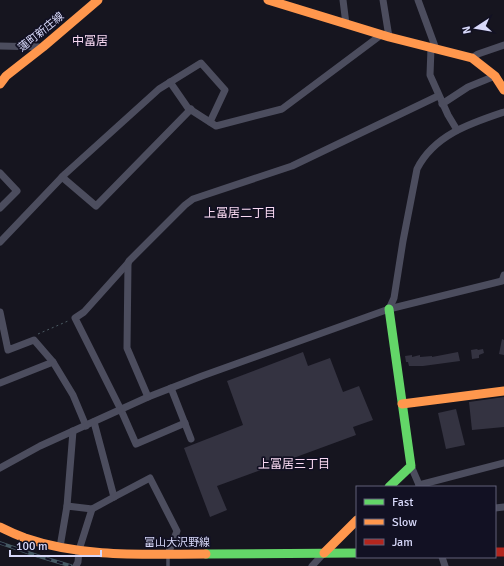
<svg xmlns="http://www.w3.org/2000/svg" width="504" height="566" font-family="Signika,'Noto Sans JP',sans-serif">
<rect width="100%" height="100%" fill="#16151f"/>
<g fill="#343341">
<polygon points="502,339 504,340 504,355 499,354"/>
<polygon points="477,349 478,350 483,349 484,353 479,355 479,358 472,359 471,350"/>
<polygon points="303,352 308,366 330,358 343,392 359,386 373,420 353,427 356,435 217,486 227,510 210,517 184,448 243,425 227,381"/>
<polygon points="458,352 460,361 423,366 409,366 408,362 406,362 405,356 412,355 412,357 420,355 420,357 432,356 432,357"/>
<polygon points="504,397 504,427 472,430 469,402"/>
<polygon points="456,409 465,445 446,449 438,413"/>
</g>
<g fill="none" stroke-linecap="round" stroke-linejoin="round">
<polyline stroke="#4c5b63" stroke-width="1" stroke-dasharray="2 3" stroke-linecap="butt" points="38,334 68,321"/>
<polyline stroke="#4c4d5e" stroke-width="3.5" points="168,566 168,555"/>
<g stroke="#4c4d5e" stroke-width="7">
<polyline points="343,0 346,24"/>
<polyline points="383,0 389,37"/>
<polyline points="418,0 436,49"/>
<polyline points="0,46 43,47"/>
<polyline points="431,48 430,75 448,115 457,130"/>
<polyline points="472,58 478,54 504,45"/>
<polyline points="170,82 188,108 216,126 282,109 381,35"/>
<polyline points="442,104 468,87 495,76"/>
<polyline points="0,173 17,191 0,208"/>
<polyline points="62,177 96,206 191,109"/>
<polyline points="0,242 65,174 159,89 201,63 225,90 210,122"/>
<polyline points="128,263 84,312 75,318 121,410 136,444 185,423"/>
<path d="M389 309 394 298 403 241 417 169C434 135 471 123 504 112"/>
<polyline points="0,312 8,350 34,340 53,362 73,395 86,426"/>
<polyline points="0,383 53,362"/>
<polyline points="171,388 191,439"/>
<polyline points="148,397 127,348 128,263 129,261 185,205 193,199 292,166 438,96"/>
<polyline points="94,422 114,497"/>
<polyline points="411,466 420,487"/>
<polyline points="0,468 40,446 148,397 202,376 389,309 502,281 504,275"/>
<polyline points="419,485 504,463"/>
<polyline points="67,506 92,509 114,497 150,478 177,531 168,554"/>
<polyline points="495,508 504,507"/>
<polyline points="60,547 67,506 73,431"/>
<polyline points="442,557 445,566"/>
<polyline points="76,566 78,562 79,550 92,509"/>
<polyline points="312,566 324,553"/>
</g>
<g stroke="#63d668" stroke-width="9">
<polyline points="389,309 411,466 389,487"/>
<polyline points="206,554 357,553"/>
</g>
<g stroke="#ff974d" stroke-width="9">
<polyline points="268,0 389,37 472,58 495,76 504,90"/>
<polyline points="0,84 6,76 43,47 98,0"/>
<polyline points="402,404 504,391"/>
<path d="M0 527C8 531 17 535 25 538 83 558 146 554 206 554"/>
<polyline points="324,553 357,520"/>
</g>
<polyline stroke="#b3261e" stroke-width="9" points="495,552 504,552"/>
<defs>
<polyline id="rail" points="0,543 38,556 71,566"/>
</defs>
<use href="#rail" stroke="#455963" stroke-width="3.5"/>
<use href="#rail" stroke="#121123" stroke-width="2" stroke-dasharray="6" stroke-linecap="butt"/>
</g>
<g text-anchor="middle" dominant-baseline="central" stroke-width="3.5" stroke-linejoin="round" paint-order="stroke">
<g font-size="11" fill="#d8d9fa" stroke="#121123">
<text transform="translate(41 32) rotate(-39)">蓮町新庄線</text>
<text x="177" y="542">富山大沢野線</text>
</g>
<g font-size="12" fill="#fadaf3" stroke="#121123">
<text x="90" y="41">中冨居</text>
<text x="240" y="213">上冨居二丁目</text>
<text x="294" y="464">上冨居三丁目</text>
</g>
</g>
<rect x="356" y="486" width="140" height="72" fill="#121123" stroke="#616179"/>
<rect x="364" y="499" width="20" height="6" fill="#63d668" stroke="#616179"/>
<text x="392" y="506" font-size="12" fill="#d8d9fa">Fast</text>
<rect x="364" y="519" width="20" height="6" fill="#ff974d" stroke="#616179"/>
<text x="392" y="526" font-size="12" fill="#d8d9fa">Slow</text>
<rect x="364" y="539" width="20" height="6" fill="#b3261e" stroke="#616179"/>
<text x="392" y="546" font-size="12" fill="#d8d9fa">Jam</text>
<g transform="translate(476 28) rotate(258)" stroke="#121123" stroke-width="3" paint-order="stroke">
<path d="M0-3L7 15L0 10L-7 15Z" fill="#d8d9fa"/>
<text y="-6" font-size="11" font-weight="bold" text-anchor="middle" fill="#d8d9fa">N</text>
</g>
<path d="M10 550v6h91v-6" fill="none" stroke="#d8d9fa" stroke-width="2"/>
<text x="16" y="550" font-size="12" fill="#d8d9fa" stroke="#121123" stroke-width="3" paint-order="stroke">100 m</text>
</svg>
